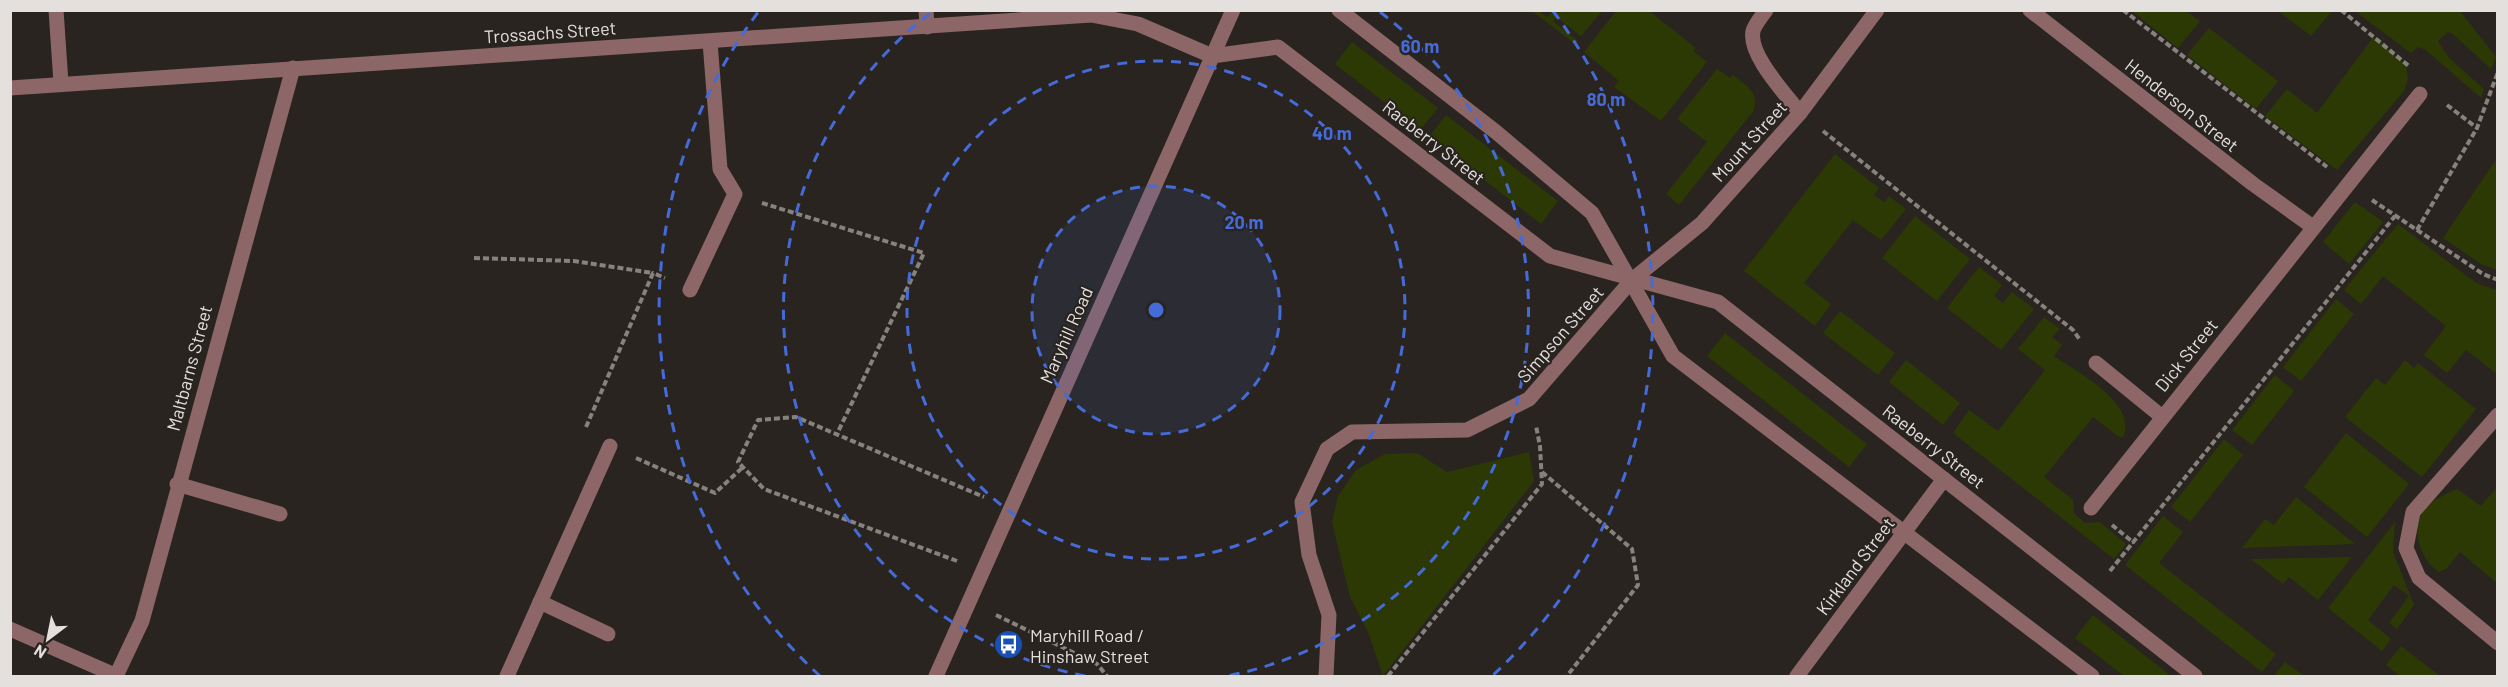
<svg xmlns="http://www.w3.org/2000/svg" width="2508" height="687" font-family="Barlow,sans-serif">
<rect width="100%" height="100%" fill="#29241f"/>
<g fill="#2c3905">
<polygon points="1617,10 1649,11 1696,48 1693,51 1707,62 1661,121 1614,87 1619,81 1584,52"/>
<polygon points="1532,11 1539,11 1547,17 1551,13 1548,11 1602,11 1581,36 1556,17 1553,21 1578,41 1575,44"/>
<polygon points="2132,11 2186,11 2200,21 2178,48"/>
<polygon points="2278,11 2332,11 2311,36"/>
<polygon points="2355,11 2460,11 2496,57 2491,69 2453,34 2448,32 2438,41 2449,58 2484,89 2481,98 2426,50 2418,47 2411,53"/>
<polygon points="2209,28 2278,81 2256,109 2187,55"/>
<polygon points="2374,36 2406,65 2408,79 2404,91 2337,170 2265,116 2287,89 2317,113"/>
<polygon points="1352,42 1438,108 1420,130 1335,64"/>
<path d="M1717 69 1730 78 1733 75C1745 85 1760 92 1754 110L1679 205 1666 194 1707 142 1677 119Z"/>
<polygon points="1446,115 1558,201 1541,224 1429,137"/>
<polygon points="1835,154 1879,188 1874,195 1884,202 1889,196 1906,209 1881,240 1853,220 1804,283 1831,304 1815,326 1744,271"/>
<polygon points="2497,158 2497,270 2481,264 2443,238"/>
<polygon points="2355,202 2383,222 2349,264 2323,242"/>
<polygon points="1915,216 1970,259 1937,301 1882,258"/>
<polygon points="2398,224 2476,283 2497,290 2497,374 2466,350 2447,373 2424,355 2446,326 2383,276 2361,304 2344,290"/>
<polygon points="1979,267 2002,285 1994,296 2003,303 2012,292 2034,309 2001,350 1947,308"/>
<polygon points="2336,299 2354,314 2301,381 2283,367"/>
<polygon points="1840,311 1895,353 1878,375 1823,333"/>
<path d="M2044 317 2060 329 2052 337 2062 345 2054 356C2076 371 2139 404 2123 437H2119L2093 417 2044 477 2073 500 2074 513 2085 523 2100 522 2126 544 2114 559 1953 433 1969 410 1998 431 2045 370 2018 349Z"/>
<polygon points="1725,333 1867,444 1849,467 1707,356"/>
<polygon points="1906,360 1960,403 1943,425 1889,382"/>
<polygon points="2405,360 2414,368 2418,363 2476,409 2422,477 2345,417 2376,378 2385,385"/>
<polygon points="2275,375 2294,391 2252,445 2232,430"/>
<polygon points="2346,433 2409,484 2367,537 2304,487"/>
<polygon points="2224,439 2243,455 2190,522 2171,507"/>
<polygon points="1529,452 1534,481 1383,676 1368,632 1350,597 1332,522 1338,496 1356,470 1385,454 1417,453 1447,472"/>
<path d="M2497 487V583L2460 552 2446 569 2439 572C2419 559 2408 524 2428 505 2436 498 2448 493 2457 489L2481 506Z"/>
<polygon points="2296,497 2355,544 2242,548 2265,519 2274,525"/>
<polygon points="2163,516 2183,532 2159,563 2276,654 2262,672 2125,565"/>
<polygon points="2395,522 2393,552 2414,605 2397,629 2389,623 2409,596 2394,585 2368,620 2391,639 2382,651 2328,608"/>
<polygon points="2352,557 2318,600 2289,577 2283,584 2251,559"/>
<polygon points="2093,615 2171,676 2124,676 2075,638"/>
<polygon points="2401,646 2440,676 2400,676 2386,665"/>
<polygon points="2285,662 2304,676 2274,676"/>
</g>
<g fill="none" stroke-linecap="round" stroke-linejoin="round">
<g stroke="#86827e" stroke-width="4" stroke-dasharray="6 3" stroke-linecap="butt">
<polyline points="2123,10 2327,167"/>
<polyline points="2341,10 2410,67"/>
<polyline points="2447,105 2477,128 2498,72"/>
<polyline points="1823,131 2073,330 2080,340"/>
<polyline points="2372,200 2483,274 2498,280"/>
<polyline points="762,203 924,253 836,436"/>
<polyline points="2417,230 2477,128"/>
<polyline points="474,258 574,261 653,273"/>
<polyline points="586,427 653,273 665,278"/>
<polyline points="636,458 715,493 743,467"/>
<polyline points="1542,472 1632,549 1638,585 1567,676"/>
<polyline points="2112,525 2134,543"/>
<polyline points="957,561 764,489 738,462 758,420 796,417 984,497"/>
<polyline points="2110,571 2395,216"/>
<polyline points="996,615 1097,664 1107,676"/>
<polyline points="1388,676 1542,484 1540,446 1536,426"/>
</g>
<g stroke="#8d6668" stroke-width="15">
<polyline points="56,10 61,83"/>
<polyline points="926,10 927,27"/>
<polyline points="1339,10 1496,132 1592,213 1673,356 2092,676"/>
<path d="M1766 10C1762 16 1755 24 1753 31 1748 55 1786 94 1800 113"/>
<polyline points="2030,10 2253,184 2313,227"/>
<polyline points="1212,56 1278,47 1550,256 1718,302 2195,676"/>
<polyline points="10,88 1091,15 1138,24 1212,56"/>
<polyline points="690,290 735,194 720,169 710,42"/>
<polyline points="2096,363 2161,416"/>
<polyline points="2498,415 2413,512 2406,548 2419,578 2498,643"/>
<polyline points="177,484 280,514"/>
<polyline points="2091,508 2420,94"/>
<polyline points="540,602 608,634"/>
<polyline points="10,629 117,676"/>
<polyline points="116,676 142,621 293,68"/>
<polyline points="507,676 610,446"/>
<polyline points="936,676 1233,10"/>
<polyline points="1326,676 1329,615 1309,555 1302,502 1327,449 1352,432 1467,430 1529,399 1632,280 1702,223 1800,113 1877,10"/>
<polyline points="1797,676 1944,479"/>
</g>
</g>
<circle cx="1156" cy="310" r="124" fill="#456bd9" fill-opacity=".12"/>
<g fill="none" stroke="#456bd9" stroke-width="3" stroke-dasharray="10 8">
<circle cx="1156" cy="310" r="124"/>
<circle cx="1156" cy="310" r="249"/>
<path d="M1085 676A373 373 0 0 1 932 12M1380 12A373 373 0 0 1 1227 676"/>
<path d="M820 676A497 497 0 0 1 759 11M1553 11A497 497 0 0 1 1492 676"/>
</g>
<defs>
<symbol id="bus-disc" viewBox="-11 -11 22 22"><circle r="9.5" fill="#1a4fb4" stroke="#29241f"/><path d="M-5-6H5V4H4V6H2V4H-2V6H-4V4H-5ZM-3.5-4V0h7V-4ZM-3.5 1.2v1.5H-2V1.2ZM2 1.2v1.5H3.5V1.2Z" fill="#fff"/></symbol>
</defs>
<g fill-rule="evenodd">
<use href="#bus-disc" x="992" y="628" width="33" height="33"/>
</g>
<g text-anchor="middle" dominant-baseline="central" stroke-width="4.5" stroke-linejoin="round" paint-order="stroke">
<g font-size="18" fill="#e4e0dd" stroke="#29241f">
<text transform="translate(550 32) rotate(-4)">Trossachs Street</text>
<text transform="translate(2182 105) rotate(38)">Henderson Street</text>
<text transform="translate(1749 141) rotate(-48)">Mount Street</text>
<text transform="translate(1434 142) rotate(38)">Raeberry Street</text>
<text transform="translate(1560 334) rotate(-49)">Simpson Street</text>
<text transform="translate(1066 335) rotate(-66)">Maryhill Road</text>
<text transform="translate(2186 355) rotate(-51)">Dick Street</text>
<text transform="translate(189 368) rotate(-75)">Maltbarns Street</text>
<text transform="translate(1934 446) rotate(38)">Raeberry Street</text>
<text transform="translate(1855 566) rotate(-53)">Kirkland Street</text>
</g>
<g font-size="18" fill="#e4e0dd" stroke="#29241f" text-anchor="start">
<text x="1030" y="635">Maryhill Road /<tspan x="1030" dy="21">Hinshaw Street</tspan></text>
</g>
</g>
<circle cx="1156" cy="310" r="9" fill="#456bd9" stroke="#29241f" stroke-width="3"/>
<g font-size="18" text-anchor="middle" font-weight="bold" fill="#456bd9" stroke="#29241f" stroke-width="4.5" stroke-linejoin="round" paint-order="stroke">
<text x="1420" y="53">60 m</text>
<text x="1606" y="106">80 m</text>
<text x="1332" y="140">40 m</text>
<text x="1244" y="229">20 m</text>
</g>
<rect width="2508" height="687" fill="none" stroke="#e4e0dd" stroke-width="24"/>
<g transform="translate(48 639) rotate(212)" stroke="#29241f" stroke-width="4.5" paint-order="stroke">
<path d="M0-4.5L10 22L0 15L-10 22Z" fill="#e4e0dd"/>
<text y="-9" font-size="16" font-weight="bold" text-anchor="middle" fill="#e4e0dd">N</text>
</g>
</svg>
